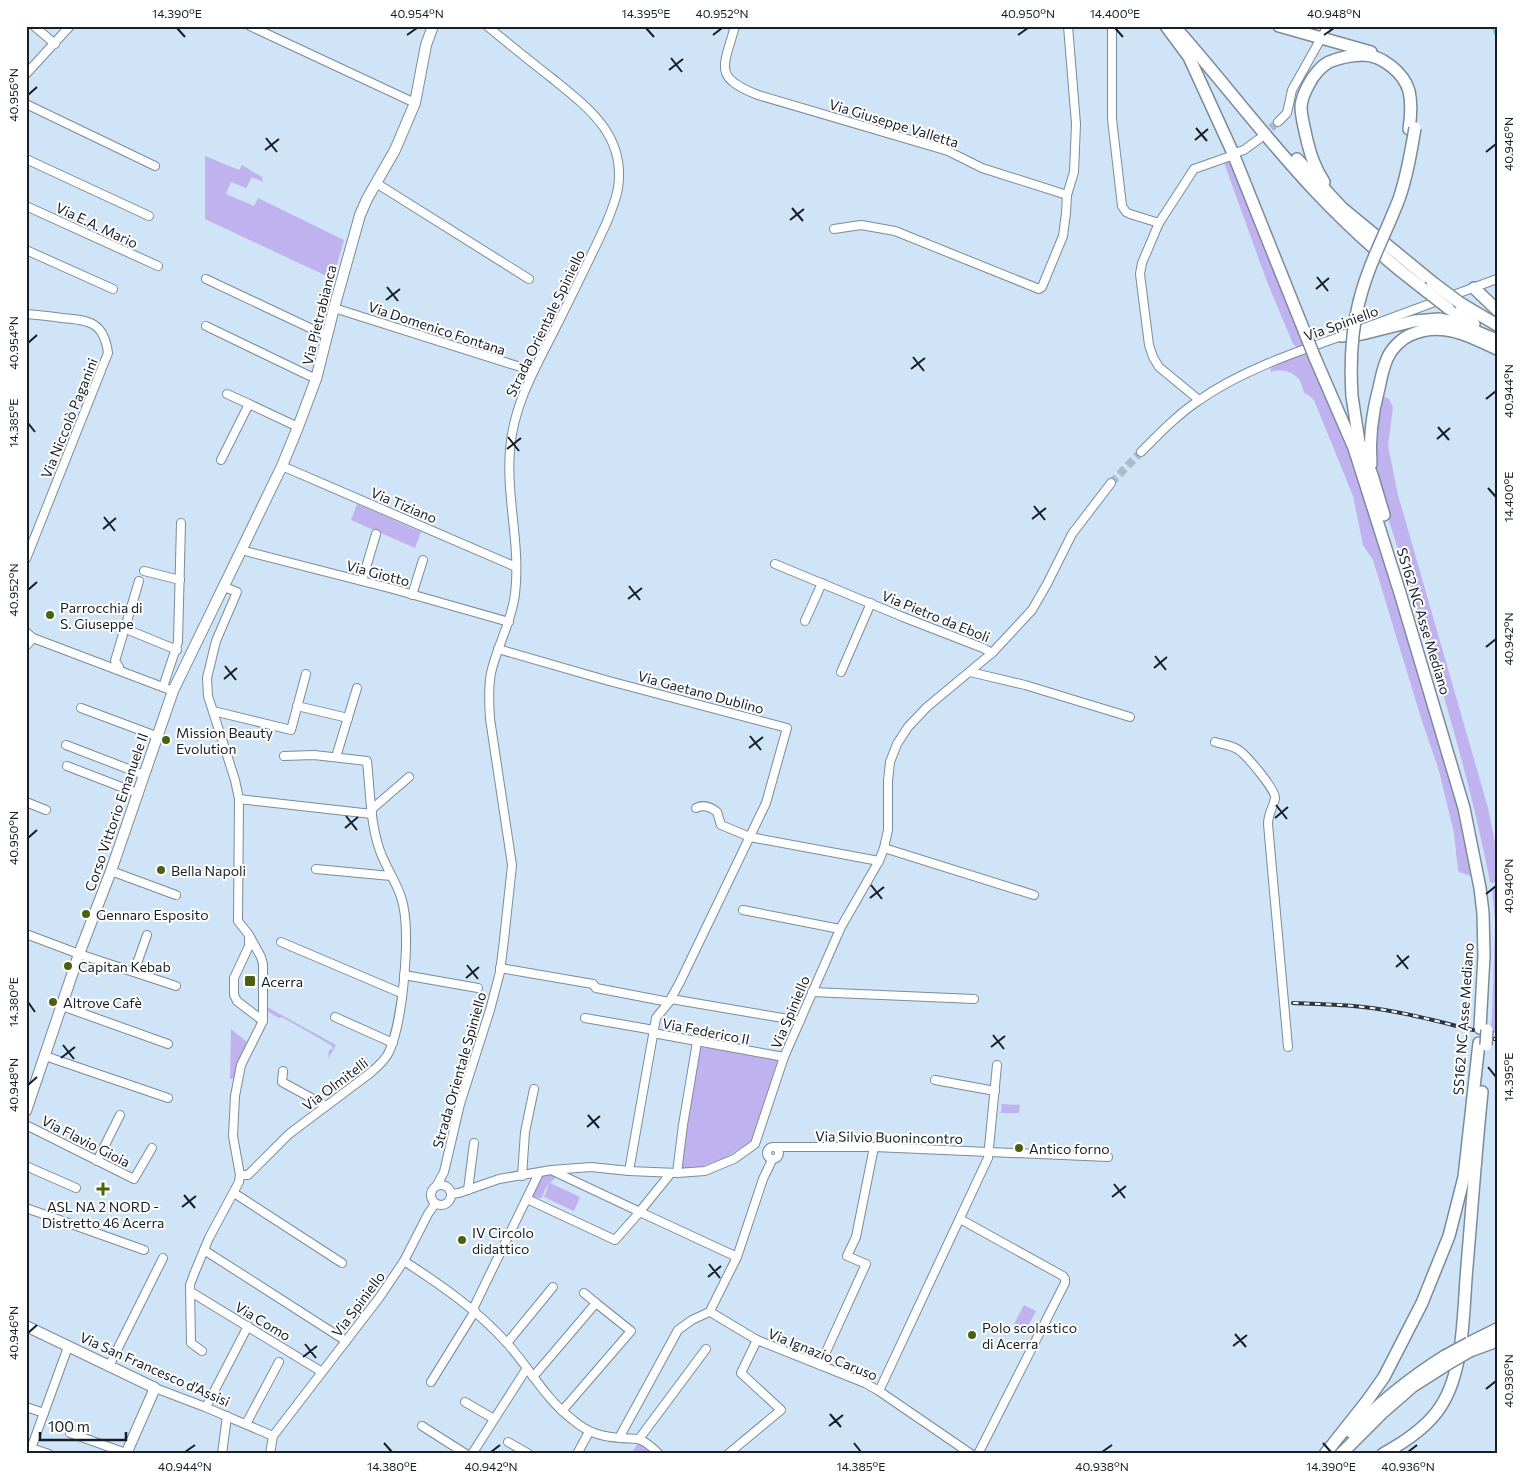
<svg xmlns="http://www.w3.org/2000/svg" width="1523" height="1480" font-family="Commissioner,sans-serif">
<rect width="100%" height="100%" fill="#cfe4f7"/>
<g fill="#c0b2ee">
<polygon points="205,156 239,170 242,165 262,177 263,182 252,177 246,188 231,182 226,194 254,206 258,198 344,240 333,279 205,219"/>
<polygon points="1234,157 1308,343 1298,348 1293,344 1266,279 1223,160"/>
<path d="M1310 350 1359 475 1457 795 1473 877 1459 872 1458 870 1454 833 1439 771 1421 718 1373 560 1363 545 1353 496 1314 400 1307 394 1304 393C1303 389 1301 381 1298 378 1291 370 1278 369 1270 372L1271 368Z"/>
<path d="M1381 395 1389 399 1393 407 1388 446 1398 495 1488 808 1497 852V881L1493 883 1490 882C1464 747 1419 617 1378 486L1373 452Z"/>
<polygon points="357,504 421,532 415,548 351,520"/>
<polygon points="1492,888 1497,889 1497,1033 1490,1031 1492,1018 1495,923"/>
<polygon points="267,1007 336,1045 328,1059 329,1050 333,1049 331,1045 282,1017 279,1018 267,1011"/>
<polygon points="231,1029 247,1042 238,1061 234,1078 230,1079"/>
<polygon points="700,1047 778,1059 754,1139 727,1157 701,1167 681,1169"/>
<polygon points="1002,1104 1020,1105 1019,1113 1001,1113"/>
<polygon points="541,1174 552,1174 556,1177 550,1183 580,1197 574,1211 544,1197 549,1184 545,1189 542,1198 530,1198"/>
<polygon points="1024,1305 1036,1311 1025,1332 1013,1326"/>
<polygon points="638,1443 652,1454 631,1454"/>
</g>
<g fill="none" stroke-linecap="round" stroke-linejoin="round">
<polyline stroke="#5adadd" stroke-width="2" points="1492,26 1497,39"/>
<g stroke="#aabccd" stroke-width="8" stroke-dasharray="8 4" stroke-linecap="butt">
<polyline points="1262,136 1278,122"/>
<polyline points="1111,483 1141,452"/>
</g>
<defs>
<g id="minor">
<polyline points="34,26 55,44"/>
<polyline points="250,26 415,103"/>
<path d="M735 26C724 67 712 77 758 95L948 151 982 168 1067 195"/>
<polyline points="1112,26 1112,119 1122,206 1126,212 1130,214 1159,223 1142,263 1140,274 1149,345 1153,357 1159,367 1199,400"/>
<polyline points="1324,33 1327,26"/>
<polyline points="26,74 70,26"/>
<polyline points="26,104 155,166"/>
<polyline points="1278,122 1287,113 1292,90 1319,42"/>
<polyline points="1238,152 1244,150 1259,139"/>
<polyline points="26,159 149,216"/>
<polyline points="376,183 529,279"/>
<polyline points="26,206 158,266"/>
<polyline points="1159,223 1194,169 1231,156"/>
<polyline points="834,229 861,225 895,231 1039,289 1042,287 1063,236 1066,213 1067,195 1074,172 1076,124 1068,26"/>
<polyline points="26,250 113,289"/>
<polyline points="206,279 327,336"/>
<polyline points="334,308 533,371"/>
<path d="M26 314C38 315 50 316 62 318 89 320 104 322 108 353L26 559"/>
<polyline points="206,326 316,379"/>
<polyline points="1356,331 1497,279"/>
<polyline points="227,394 249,404"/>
<path d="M1141 452C1159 434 1177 415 1198 401 1240 371 1296 352 1345 335"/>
<polyline points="221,460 249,404 298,427"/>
<polyline points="282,466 516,567"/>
<polyline points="241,550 393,589 509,622"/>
<polyline points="775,564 903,617 983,648 992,653"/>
<polyline points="144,571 180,580"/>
<polyline points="362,581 376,534"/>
<polyline points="224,587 237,592 216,641 207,678 208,696 235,780 239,799 238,921 249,935 249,946 234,978 234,995 237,1001 263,1021"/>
<polyline points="412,595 423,560"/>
<polyline points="805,621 822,583"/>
<polyline points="126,629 177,650"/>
<polyline points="26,632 33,638 173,691"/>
<polyline points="26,646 33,638"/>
<polyline points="498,649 609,681 787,728 766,803 680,982 669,1002 656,1018 629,1171"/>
<polyline points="118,670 119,667 115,661 139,581"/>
<polyline points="841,672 871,603"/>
<polyline points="970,672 1025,685 1130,717"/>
<polyline points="163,687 178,642 181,523"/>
<polyline points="297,706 348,718"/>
<polyline points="81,708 156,736"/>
<polyline points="213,711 291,730 306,674"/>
<path d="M1215 742C1222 744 1231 745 1237 749 1245 753 1276 790 1275 798 1274 806 1268 813 1268 824L1288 1047"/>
<polyline points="66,745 144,775"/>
<polyline points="336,757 357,688"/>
<polyline points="67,766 137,793"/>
<polyline points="239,799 372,814"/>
<polyline points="26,802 46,810"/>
<path d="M696 808C704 804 711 807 717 812L721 825 750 837 879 861"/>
<polyline points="372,809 409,777"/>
<polyline points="884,848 1034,895"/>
<polyline points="316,869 391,876"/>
<polyline points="111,871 176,895"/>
<polyline points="743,910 840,929"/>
<polyline points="26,934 79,954 176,986"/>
<polyline points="281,942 401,993"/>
<polyline points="500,968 593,984 596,988 669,1002"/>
<polyline points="134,972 147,935"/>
<polyline points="404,975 478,988"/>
<polyline points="812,992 974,999"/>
<polyline points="671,999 800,1021"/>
<polyline points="62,1006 168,1044"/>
<polyline points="335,1017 393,1043"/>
<polyline points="585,1018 654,1030"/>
<polyline points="653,1033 784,1057"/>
<polyline points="45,1056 168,1098"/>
<polyline points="283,1071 282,1082 326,1106"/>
<polyline points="935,1080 995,1091"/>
<polyline points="26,1125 134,1179 152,1148"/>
<circle cx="773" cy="1153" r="6"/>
<polyline points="775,1147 874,1147 1108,1157"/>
<polyline points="97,1161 120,1115"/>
<polyline points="26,1166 76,1188"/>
<polyline points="553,1171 638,1211"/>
<polyline points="677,1173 683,1125 697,1042"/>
<path d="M240 1175H248L289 1134 369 1074C376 1068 385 1061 389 1052 403 1021 412 929 401 897 395 879 383 863 378 845 370 818 370 789 367 761L314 755 284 756"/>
<polyline points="522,1176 525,1132 534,1089"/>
<circle cx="441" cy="1195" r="10"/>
<path d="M437 1185 444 1172 460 1104 490 1010 500 972 504 940 512 865 490 719C489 704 488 688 491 673 497 646 512 621 515 594 521 546 506 498 510 450 513 407 534 370 553 333 571 297 589 261 606 224 611 212 616 200 618 188 626 136 589 108 553 79 531 62 509 44 487 26"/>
<polyline points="468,1190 474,1143"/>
<polyline points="234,1193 342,1263"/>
<polyline points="451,1194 459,1193 499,1179 551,1170 591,1167 629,1171 677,1173 705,1171 734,1159 755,1144 784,1057 841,927 879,861 884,848 888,830 888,781 890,762 897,744 908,727 927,707 992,653 1032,610 1047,584 1072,534 1111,483"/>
<polyline points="527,1199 615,1240 638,1214"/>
<polyline points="26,1208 144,1250"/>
<polyline points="641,1210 671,1173"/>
<polyline points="642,1213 737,1257"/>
<polyline points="960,1219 1063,1276 1065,1279 1065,1283 978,1454"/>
<polyline points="204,1250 346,1341"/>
<path d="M404 1261C441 1285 476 1309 506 1342 529 1367 545 1399 573 1420 588 1433 602 1437 622 1438 628 1439 636 1438 641 1440 647 1443 654 1449 659 1454"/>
<polyline points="191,1292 322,1372"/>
<polyline points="584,1293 596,1303"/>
<polyline points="473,1309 539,1173"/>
<polyline points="711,1309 737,1257 763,1179 772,1160"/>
<polyline points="712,1313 757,1340 865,1383 879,1391 971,1454"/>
<polyline points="507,1343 553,1287"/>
<polyline points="202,1351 191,1343 190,1285 194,1274 209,1238 239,1182 240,1175 233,1136 235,1096 241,1065 263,1021 263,964 261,957 250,937"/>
<polyline points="820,1365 866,1264 847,1256 856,1237 874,1147"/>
<polyline points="109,1366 163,1258"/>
<polyline points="533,1377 596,1303 631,1331 562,1411"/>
<polyline points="431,1382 475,1311"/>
<polyline points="155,1388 205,1407 273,1436"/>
<polyline points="879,1391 988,1158 997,1065"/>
<polyline points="465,1402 494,1419"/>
<polyline points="26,1407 44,1413"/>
<polyline points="206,1407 248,1326"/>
<polyline points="246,1424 279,1362"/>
<polyline points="422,1426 466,1454"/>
<polyline points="70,1433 126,1453"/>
<polyline points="619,1438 678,1330 692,1320 707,1313"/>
<polyline points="639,1439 706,1349"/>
<polyline points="508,1442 529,1454"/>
<polyline points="28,1447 49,1454"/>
<polyline points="29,1454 68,1347"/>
<polyline points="222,1454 227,1416"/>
<polyline points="270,1454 273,1436 379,1298 404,1261 428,1214 435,1204"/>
<polyline points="472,1454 527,1368"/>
<polyline points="577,1454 589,1432"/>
<polyline points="728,1454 781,1410 741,1373 757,1340"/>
</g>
<g id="major">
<polyline points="26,1111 79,954 111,871 173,691 282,466 298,427 316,379 334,308 360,215 367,199 395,150 415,103 426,45 433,26"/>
<polyline points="26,1326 155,1388 126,1454"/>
</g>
<g id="highway">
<polyline points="1166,26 1189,57 1232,151 1307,338"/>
<path d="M1174 26C1222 80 1265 138 1315 191 1348 226 1383 258 1421 287"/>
<polyline points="1279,26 1371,52"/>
<polyline points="1297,159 1342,208 1432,282"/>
<path d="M1324 182C1314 167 1310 153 1306 136 1304 126 1301 116 1301 106 1302 98 1305 91 1309 84 1313 76 1321 66 1329 62 1339 58 1353 55 1363 55 1382 55 1404 73 1409 91 1412 104 1411 116 1409 129"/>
<polyline points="1474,288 1497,310"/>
<polyline points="1460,303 1497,325"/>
<polyline points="1448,308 1474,324"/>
<polyline points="1342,336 1362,334 1414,321 1439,319 1453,322 1497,340"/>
<polyline points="1315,358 1354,448 1400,593 1464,808 1480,888 1483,913 1484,956 1480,1028"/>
<polyline points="1352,396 1359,442 1372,475 1384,515"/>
<path d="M1371 464C1369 438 1372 414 1379 388 1381 378 1383 368 1387 359 1391 349 1401 339 1410 335 1442 321 1468 335 1497 349"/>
<polyline points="1469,1343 1497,1329"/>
<polyline points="1470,1351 1497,1341"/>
<path d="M1351 1432C1379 1403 1410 1378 1445 1356"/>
<polyline points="1325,1454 1367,1401 1384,1377 1422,1303 1449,1236 1464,1177 1479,1043"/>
<polyline points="1341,1454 1382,1413 1413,1386 1446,1365"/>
<path d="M1383 1454C1403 1443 1428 1427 1441 1406 1465 1369 1463 1309 1467 1266 1472 1208 1476 1150 1482 1092"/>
</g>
</defs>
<use href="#minor" stroke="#798c9d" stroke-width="10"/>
<use href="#major" stroke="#798c9d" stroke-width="12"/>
<use href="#highway" stroke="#798c9d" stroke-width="14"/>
<use href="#minor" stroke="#fff" stroke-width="8"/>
<use href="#major" stroke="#fff" stroke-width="10"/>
<use href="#highway" stroke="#fff" stroke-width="11"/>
<defs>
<g id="rail">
<path d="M1293 1003C1316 1004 1339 1004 1363 1007 1400 1011 1436 1021 1473 1030"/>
<polyline points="1494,1039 1497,1039"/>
</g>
</defs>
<use href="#rail" stroke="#2c353d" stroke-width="4"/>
<use href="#rail" stroke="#fff" stroke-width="2" stroke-dasharray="5.5" stroke-linecap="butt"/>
<defs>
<g id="highway-bridge">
<polyline points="1432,282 1460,303"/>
<polyline points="1421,287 1448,308"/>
<polyline points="1307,338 1315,358"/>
<path d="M1352 396C1350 364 1351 333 1359 302 1368 265 1386 233 1399 199 1407 176 1411 152 1415 128"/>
<polyline points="1486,1045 1487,1030"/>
<polyline points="1445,1356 1469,1343"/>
<polyline points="1446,1365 1470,1351"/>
</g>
</defs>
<use href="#highway-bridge" stroke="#798c9d" stroke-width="14" stroke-linecap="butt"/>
<use href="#highway-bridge" stroke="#fff" stroke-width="11"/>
</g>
<path fill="none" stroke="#171e25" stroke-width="2" d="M177 28 185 37M646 28 654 37M1115 28 1123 37M407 35 417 28M713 35 722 28M1018 35 1028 28M1324 35 1334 28M671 58 682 72M669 70 683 59M28 95 37 87M1196 128 1207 141M266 138 277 152M1195 140 1208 129M265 150 279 139M1486 152 1496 144M792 208 803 221M790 220 804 209M1317 277 1328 291M387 287 398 301M1316 289 1329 278M386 300 400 289M28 343 37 335M913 357 924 371M911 369 925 358M1486 399 1496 391M28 423 35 432M1438 427 1449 440M508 437 519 451M1437 439 1450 428M507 449 521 438M1488 488 1496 497M1034 506 1045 520M104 517 115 531M1032 519 1046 508M103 529 116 518M629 586 640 600M28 590 37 582M628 599 642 588M1486 647 1496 639M1155 656 1166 670M225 666 236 680M1154 668 1167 657M224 679 237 668M750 736 761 750M749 748 763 737M1276 805 1287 819M346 816 357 830M1275 818 1288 807M345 828 358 817M28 838 37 830M871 885 882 899M1486 894 1496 886M870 898 884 887M1397 955 1408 969M467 965 478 979M1396 967 1409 956M466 978 479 967M28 1002 35 1012M993 1035 1004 1049M63 1045 74 1059M991 1047 1005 1036M61 1058 75 1047M1488 1067 1496 1077M28 1085 37 1077M588 1115 599 1128M587 1127 600 1116M1114 1184 1125 1198M184 1195 195 1208M1112 1197 1126 1186M182 1207 196 1196M709 1264 720 1278M708 1277 721 1266M28 1333 37 1325M1235 1334 1246 1347M305 1344 316 1358M1233 1346 1247 1335M303 1357 317 1346M1486 1389 1496 1381M830 1414 841 1427M829 1426 843 1415M384 1443 392 1452M854 1443 861 1452M1323 1443 1331 1452M185 1452 195 1445M491 1452 500 1445M1102 1452 1112 1445M1408 1452 1417 1445"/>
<g fill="#4a610f" stroke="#fff" stroke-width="2">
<circle cx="50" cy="615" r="5"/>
<circle cx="166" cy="740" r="5"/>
<circle cx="161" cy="870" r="5"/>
<circle cx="86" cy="914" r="5"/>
<circle cx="68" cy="966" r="5"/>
<rect x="244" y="975" width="12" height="12" rx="2.5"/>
<circle cx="53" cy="1002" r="5"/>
<circle cx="1019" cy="1148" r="5"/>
<path d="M100.5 1181.5h5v5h5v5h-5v5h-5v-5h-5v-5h5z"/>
<circle cx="462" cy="1240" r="5"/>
<circle cx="972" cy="1335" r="5"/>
</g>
<g text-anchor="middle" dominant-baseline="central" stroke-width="4" stroke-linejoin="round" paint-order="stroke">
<g font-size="14" fill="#171e25" stroke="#fff">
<text transform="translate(894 123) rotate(17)">Via Giuseppe Valletta</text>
<text transform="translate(97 225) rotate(25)">Via E.A. Mario</text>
<text transform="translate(319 315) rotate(-76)">Via Pietrabianca</text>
<text transform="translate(545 323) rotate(-64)">Strada Orientale Spiniello</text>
<text transform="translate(1341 323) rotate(-20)">Via Spiniello</text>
<text transform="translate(437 328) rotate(18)">Via Domenico Fontana</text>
<text transform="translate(69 418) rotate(-68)">Via Niccolò Paganini</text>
<text transform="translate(404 505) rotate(23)">Via Tiziano</text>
<text transform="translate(378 573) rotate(15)">Via Giotto</text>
<text transform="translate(936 616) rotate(22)">Via Pietro da Eboli</text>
<text transform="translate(1424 621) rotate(73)">SS162 NC Asse Mediano</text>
<text transform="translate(701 692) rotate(15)">Via Gaetano Dublino</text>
<text transform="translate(116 812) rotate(-71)">Corso Vittorio Emanuele II</text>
<text transform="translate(790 1012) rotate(-67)">Via Spiniello</text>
<text transform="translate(1463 1019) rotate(-86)">SS162 NC Asse Mediano</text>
<text transform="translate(706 1031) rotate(11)">Via Federico II</text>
<text transform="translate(459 1070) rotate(-74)">Strada Orientale Spiniello</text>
<text transform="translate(335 1084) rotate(-37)">Via Olmitelli</text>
<text transform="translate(889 1137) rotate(1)">Via Silvio Buonincontro</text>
<text transform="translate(86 1141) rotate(27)">Via Flavio Gioia</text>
<text transform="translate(358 1304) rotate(-53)">Via Spiniello</text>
<text transform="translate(263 1321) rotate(31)">Via Como</text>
<text transform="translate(823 1354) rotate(22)">Via Ignazio Caruso</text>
<text transform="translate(155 1369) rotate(24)">Via San Francesco d'Assisi</text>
</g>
<g font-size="14" fill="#171e25" stroke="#fff" text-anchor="start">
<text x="60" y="607">Parrocchia di<tspan x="60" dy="16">S. Giuseppe</tspan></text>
<text x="176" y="732">Mission Beauty<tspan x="176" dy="16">Evolution</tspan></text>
<text x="171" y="870">Bella Napoli</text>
<text x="96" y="914">Gennaro Esposito</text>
<text x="78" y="966">Capitan Kebab</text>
<text x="261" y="981">Acerra</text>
<text x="63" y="1002">Altrove Cafè</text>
<text x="1029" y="1148">Antico forno</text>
<text x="103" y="1206" text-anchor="middle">ASL NA 2 NORD -<tspan x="103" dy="16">Distretto 46 Acerra</tspan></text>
<text x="472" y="1232">IV Circolo<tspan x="472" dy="16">didattico</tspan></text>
<text x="982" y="1327">Polo scolastico<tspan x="982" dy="16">di Acerra</tspan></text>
</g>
</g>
<rect width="1523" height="1480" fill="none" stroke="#ffffff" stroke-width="55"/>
<path d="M40 1432v8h86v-8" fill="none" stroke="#171e25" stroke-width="2.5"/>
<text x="48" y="1432" font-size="15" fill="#171e25" stroke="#ffffff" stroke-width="4" paint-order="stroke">100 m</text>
<rect x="28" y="28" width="1468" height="1424" fill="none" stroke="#171e25" stroke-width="2"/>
<g font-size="12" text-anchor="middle" fill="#171e25">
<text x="177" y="18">14.390°E</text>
<text x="417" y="18">40.954°N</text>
<text x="646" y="18">14.395°E</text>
<text x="722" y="18">40.952°N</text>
<text x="1028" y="18">40.950°N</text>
<text x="1115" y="18">14.400°E</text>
<text x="1334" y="18">40.948°N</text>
<text transform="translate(14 95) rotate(-90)" y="4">40.956°N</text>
<text transform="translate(1509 144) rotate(-90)" y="4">40.946°N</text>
<text transform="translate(14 343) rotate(-90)" y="4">40.954°N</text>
<text transform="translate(1509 391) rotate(-90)" y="4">40.944°N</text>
<text transform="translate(14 423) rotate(-90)" y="4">14.385°E</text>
<text transform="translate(1509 497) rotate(-90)" y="4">14.400°E</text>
<text transform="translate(14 590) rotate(-90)" y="4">40.952°N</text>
<text transform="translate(1509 639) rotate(-90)" y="4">40.942°N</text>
<text transform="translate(14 838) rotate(-90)" y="4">40.950°N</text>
<text transform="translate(1509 886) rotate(-90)" y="4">40.940°N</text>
<text transform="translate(14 1002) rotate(-90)" y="4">14.380°E</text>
<text transform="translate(1509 1077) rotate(-90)" y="4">14.395°E</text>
<text transform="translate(14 1085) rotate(-90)" y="4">40.948°N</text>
<text transform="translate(14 1333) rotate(-90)" y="4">40.946°N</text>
<text transform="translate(1509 1381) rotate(-90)" y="4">40.936°N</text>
<text x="185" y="1471">40.944°N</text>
<text x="392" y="1471">14.380°E</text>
<text x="491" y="1471">40.942°N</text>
<text x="861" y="1471">14.385°E</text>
<text x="1102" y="1471">40.938°N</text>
<text x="1331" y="1471">14.390°E</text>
<text x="1408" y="1471">40.936°N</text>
</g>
</svg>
